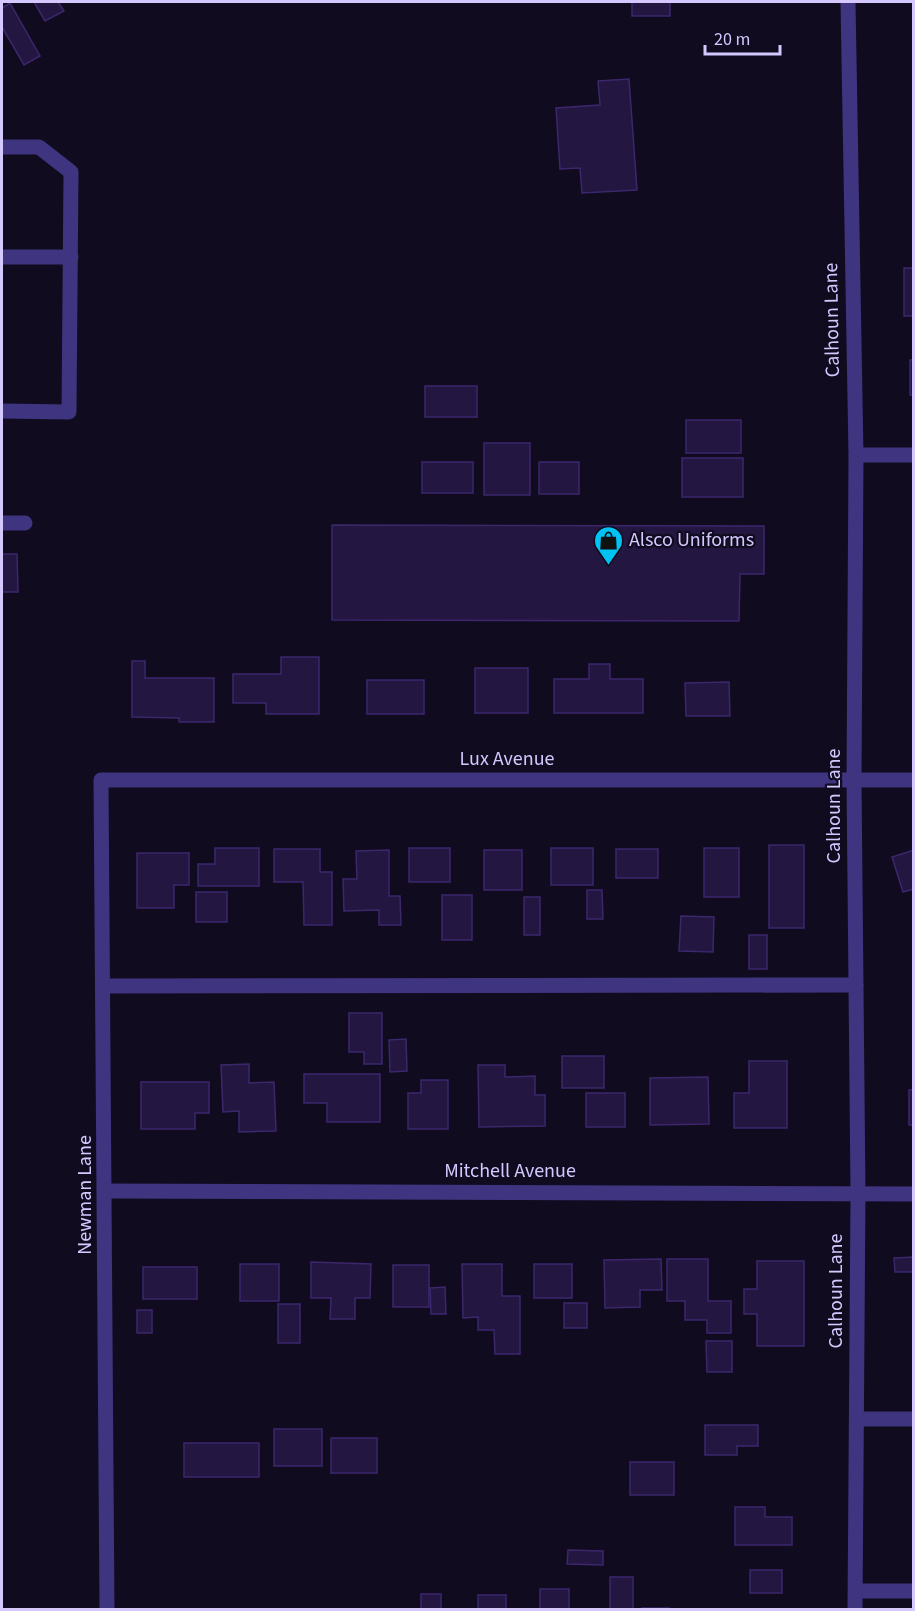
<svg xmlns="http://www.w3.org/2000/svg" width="915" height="1611" font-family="'Source Sans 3',sans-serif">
<rect width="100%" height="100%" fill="#100b1e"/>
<g fill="#231640" stroke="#3c276d" stroke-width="1.5">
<polygon points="34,2 58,2 64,11 45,21"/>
<rect x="632" y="2" width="38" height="14"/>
<polygon points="10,3 40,56 24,65 2,27 2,8"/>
<polygon points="629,79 637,190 582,193 580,168 560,169 556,108 600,105 598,81"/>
<rect x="904" y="268" width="10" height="48"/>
<rect x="910" y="360" width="4" height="35"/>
<rect x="425" y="386" width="52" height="31"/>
<rect x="686" y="420" width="55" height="33"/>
<rect x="484" y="443" width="46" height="52"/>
<rect x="682" y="458" width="61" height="39"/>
<rect x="422" y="462" width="51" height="31"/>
<rect x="539" y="462" width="40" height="32"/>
<polygon points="332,525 764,526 764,574 740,574 739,621 332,620"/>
<polygon points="2,554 17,554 18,592 2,592"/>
<polygon points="281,657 319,657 319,714 266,714 266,703 233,703 233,674 281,674"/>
<polygon points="132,661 145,661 145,678 214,678 214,722 179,722 179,718 132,717"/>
<polygon points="589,664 610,664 610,679 643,679 643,713 554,713 554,679 589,679"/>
<rect x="475" y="668" width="53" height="45"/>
<rect x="367" y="680" width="57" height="34"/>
<polygon points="729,682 730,716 686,716 685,683"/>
<rect x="769" y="845" width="35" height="83"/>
<polygon points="215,848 259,848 259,886 198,886 198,864 215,864"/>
<rect x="409" y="848" width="41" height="34"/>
<rect x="551" y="848" width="42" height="37"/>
<rect x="704" y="848" width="35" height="49"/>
<polygon points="274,849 320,849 320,872 332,872 332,925 304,925 303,882 274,882"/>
<rect x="616" y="849" width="42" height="29"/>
<polygon points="389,850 389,896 400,896 401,925 379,925 379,910 344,911 343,879 357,879 356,851"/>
<rect x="484" y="850" width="38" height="40"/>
<polygon points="914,850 914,889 903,892 892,857"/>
<polygon points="137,853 189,853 189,885 174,885 174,908 137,908"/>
<polygon points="587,890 602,890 603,919 587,919"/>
<rect x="196" y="892" width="31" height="30"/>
<rect x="442" y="895" width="30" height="45"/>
<rect x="524" y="897" width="16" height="38"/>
<polygon points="681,916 714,917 713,952 679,951"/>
<rect x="749" y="935" width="18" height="34"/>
<polygon points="349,1013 382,1013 382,1064 364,1064 364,1052 349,1052"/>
<polygon points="406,1039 407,1071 390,1072 389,1040"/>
<rect x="562" y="1056" width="42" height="32"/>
<polygon points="749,1061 787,1061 787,1128 734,1128 734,1093 749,1093"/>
<polygon points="249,1064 249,1083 274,1082 276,1131 239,1132 239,1111 223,1112 221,1065"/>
<polygon points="478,1065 505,1065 505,1077 535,1076 535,1095 545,1095 545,1126 479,1127"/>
<polygon points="304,1074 380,1074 380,1122 327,1122 327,1103 304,1103"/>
<polygon points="708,1077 709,1124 650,1125 650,1078"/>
<polygon points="421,1080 448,1080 448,1129 408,1129 408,1093 421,1093"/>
<polygon points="141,1082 209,1082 209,1113 195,1113 195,1129 141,1129"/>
<rect x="909" y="1090" width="5" height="35"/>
<rect x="586" y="1093" width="39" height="34"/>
<polygon points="914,1257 914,1272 895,1272 894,1258"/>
<polygon points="661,1259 662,1290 640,1290 640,1307 605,1308 604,1260"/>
<polygon points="667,1259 708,1259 708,1301 731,1301 731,1333 707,1333 707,1320 685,1320 685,1301 667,1301"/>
<polygon points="757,1261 804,1261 804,1346 757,1346 757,1314 744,1314 744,1289 757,1289"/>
<polygon points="311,1262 371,1264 370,1298 355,1298 355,1319 330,1319 331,1298 311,1298"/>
<rect x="240" y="1264" width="39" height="37"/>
<polygon points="462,1264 502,1264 502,1296 520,1296 520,1354 495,1354 494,1330 478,1330 478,1317 463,1318"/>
<rect x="534" y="1264" width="38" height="34"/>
<rect x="393" y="1265" width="36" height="42"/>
<rect x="143" y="1267" width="54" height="32"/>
<polygon points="445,1287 446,1314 431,1314 430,1288"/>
<rect x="564" y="1303" width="23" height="25"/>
<rect x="278" y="1304" width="22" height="39"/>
<rect x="137" y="1310" width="15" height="23"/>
<polygon points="706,1341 732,1341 732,1372 707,1372"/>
<polygon points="705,1425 758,1425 758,1446 737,1446 737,1455 705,1455"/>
<rect x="274" y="1429" width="48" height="37"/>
<rect x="331" y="1438" width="46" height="35"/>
<rect x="184" y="1443" width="75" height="34"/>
<rect x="630" y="1462" width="44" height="33"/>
<polygon points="735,1507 765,1507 765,1517 792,1517 792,1545 735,1545"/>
<polygon points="568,1550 603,1551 603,1565 567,1564"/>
<rect x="750" y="1570" width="32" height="23"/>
<rect x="610" y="1577" width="23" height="33"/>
<rect x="540" y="1589" width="29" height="21"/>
<polygon points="421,1594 441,1594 441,1610 414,1610 421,1609"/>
<rect x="478" y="1595" width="28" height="15"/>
<rect x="642" y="1608" width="27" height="2"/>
</g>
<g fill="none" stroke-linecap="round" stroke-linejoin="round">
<g stroke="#3e347f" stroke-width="15">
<polyline points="848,2 856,455 854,780 858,1193 855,1610"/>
<polyline points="2,147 39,147 71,172 69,412 2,411"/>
<polyline points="2,257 71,257"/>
<polyline points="856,455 914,455"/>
<polyline points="2,523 25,523"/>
<polyline points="104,986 856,985"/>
<polyline points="106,1191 914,1194"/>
<polyline points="857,1419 914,1419"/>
<polyline points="856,1591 914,1591"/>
<polyline points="107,1610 101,780 914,780"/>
</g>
</g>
<defs>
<symbol id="shop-pin" viewBox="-11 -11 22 30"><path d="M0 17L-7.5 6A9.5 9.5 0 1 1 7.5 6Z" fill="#00c2f3" stroke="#100b1e"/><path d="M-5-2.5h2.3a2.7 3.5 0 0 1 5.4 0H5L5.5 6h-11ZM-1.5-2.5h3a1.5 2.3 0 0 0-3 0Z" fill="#111"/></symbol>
</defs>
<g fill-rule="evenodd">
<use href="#shop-pin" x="592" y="524" width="33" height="45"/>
</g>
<g text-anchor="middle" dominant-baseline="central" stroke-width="4.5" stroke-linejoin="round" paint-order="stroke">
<g font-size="20" fill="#d4c8ff" stroke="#100b1e">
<text transform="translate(832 320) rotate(-91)">Calhoun Lane</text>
<text x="507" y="759">Lux Avenue</text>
<text transform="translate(834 806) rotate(-90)">Calhoun Lane</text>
<text x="510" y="1171">Mitchell Avenue</text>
<text transform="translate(85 1195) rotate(-90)">Newman Lane</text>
<text transform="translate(836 1291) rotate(-90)">Calhoun Lane</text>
</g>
<g font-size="20" fill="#d4c8ff" stroke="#100b1e" text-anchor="start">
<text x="629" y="540">Alsco Uniforms</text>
</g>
</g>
<rect width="915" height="1611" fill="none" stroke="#d4c8ff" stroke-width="6"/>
<path d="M705 45v9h75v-9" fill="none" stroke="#d4c8ff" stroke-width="3"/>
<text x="714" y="45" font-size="18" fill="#d4c8ff" stroke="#100b1e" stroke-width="4.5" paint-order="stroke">20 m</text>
</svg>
